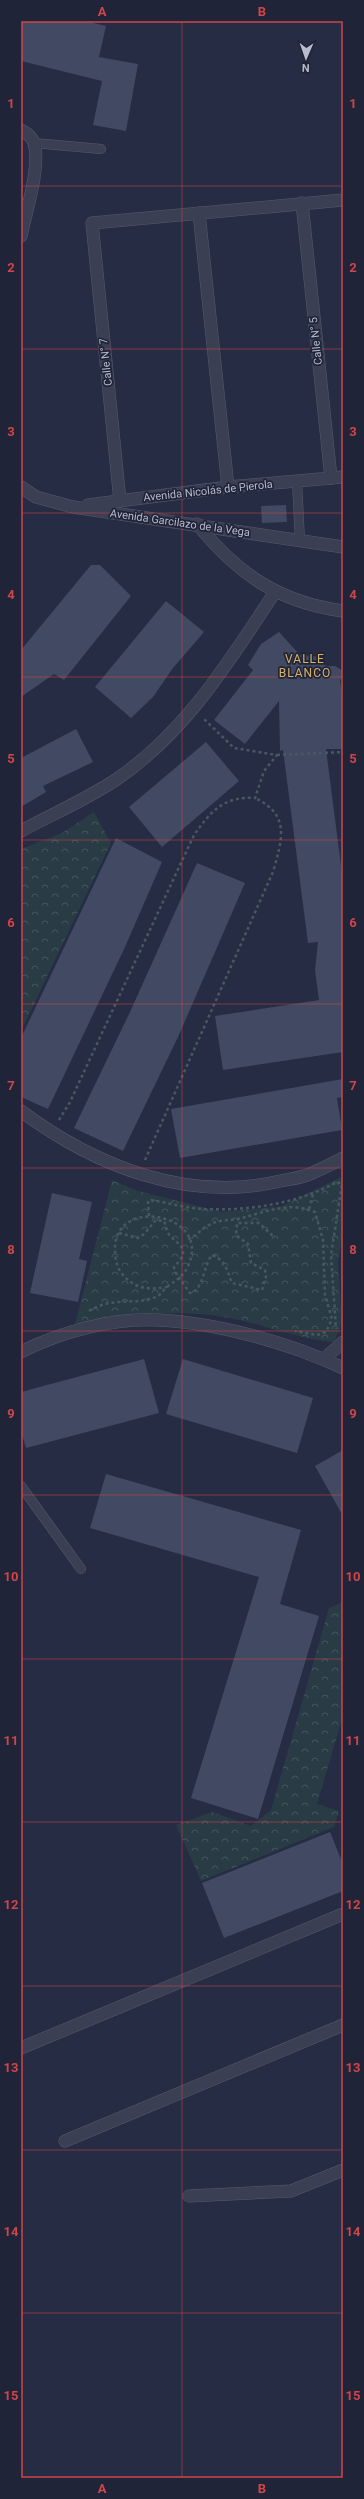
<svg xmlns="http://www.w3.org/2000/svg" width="364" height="2499" font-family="Roboto,sans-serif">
<defs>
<pattern id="park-crowns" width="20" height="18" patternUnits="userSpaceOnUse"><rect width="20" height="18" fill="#293b44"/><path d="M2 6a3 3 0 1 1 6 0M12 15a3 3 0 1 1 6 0" fill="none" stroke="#46555e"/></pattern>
</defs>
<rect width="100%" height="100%" fill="#262c43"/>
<g fill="url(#park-crowns)">
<polygon points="94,812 111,843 21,1031 21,849 62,833"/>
<path d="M343 1176V1232L338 1262 342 1324 334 1342C300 1339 271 1327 239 1320 182 1307 132 1315 75 1324L112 1180 138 1191 222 1212 282 1206Z"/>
<polygon points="343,1602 343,1716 317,1804 339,1811 334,1827 201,1881 176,1825 212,1812 251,1826 271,1810 329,1608"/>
</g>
<g fill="#424963">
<polygon points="21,21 86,21 106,26 99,57 138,64 126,131 93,125 102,81 21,61"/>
<polygon points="286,505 287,522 262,523 261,506"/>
<polygon points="91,565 100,565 131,596 64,680 54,674 21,697 21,650"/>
<polygon points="166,601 204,632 173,668 153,697 131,718 95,687"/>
<polygon points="279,632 300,655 315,656 326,666 335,666 343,671 343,677 340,680 343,699 343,749 326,749 343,881 343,1052 223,1070 215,1016 319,1000 315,970 318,942 308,943 283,750 280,751 279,701 245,744 214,720 253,670 248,665 261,644"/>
<polygon points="76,729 93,762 43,786 46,792 21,807 21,758"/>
<polygon points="206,742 239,781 162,847 129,807"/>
<polygon points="116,838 162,862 125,947 48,1109 21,1097 21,1038"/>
<polygon points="197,863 245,883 178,1037 123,1151 74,1128 130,1012"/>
<polygon points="343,1079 343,1097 337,1098 342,1130 180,1158 171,1109"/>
<polygon points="52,1193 92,1202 79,1259 87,1261 78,1302 30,1293"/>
<polygon points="144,1359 159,1413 26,1448 21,1431 21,1392"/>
<polygon points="183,1359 313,1398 297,1453 166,1414"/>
<polygon points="343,1450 343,1516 315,1466"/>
<polygon points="106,1474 301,1530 280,1604 319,1616 258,1819 191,1798 259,1577 90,1528"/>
<polygon points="330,1832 343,1864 343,1891 224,1938 202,1883"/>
</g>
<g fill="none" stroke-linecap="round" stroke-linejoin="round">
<defs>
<g id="service">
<polyline points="34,143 101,149"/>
<polyline points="297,481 300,541"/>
<polyline points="21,1486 81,1569"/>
</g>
<g id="minor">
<polyline points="302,203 331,478"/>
<polyline points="199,213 228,487"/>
<polyline points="120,501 92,223 343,200"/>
<path d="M197 524C238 574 278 602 343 611"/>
<path d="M21 831C53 814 87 799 117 779 187 731 229 661 275 592"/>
<path d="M21 1111C95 1166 188 1203 280 1181 290 1179 301 1178 310 1174 321 1169 332 1164 343 1158"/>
<path d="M21 1352C60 1332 112 1318 156 1320 215 1322 289 1343 343 1368"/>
<polyline points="324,1359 343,1342"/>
<polyline points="21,2048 343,1914"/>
<polyline points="65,2141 343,2025"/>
<polyline points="189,2196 291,2191 343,2170"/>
</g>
<g id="tertiary">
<path d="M21 130C27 133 32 137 34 143 41 166 26 212 21 236"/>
<polyline points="21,487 36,497 73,507 343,547"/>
<polyline points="88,505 228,487 343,477"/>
</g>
</defs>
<use href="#service" stroke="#565a6d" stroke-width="10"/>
<use href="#minor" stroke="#565a6d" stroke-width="13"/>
<use href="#tertiary" stroke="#565a6d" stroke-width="13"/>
<g stroke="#475860" stroke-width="2.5" stroke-dasharray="3 3" stroke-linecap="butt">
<polyline points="277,755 343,752"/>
<path d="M59 1120 70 1102 194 835C211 811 224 796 255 798L264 771 277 755 234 748 204 719"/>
<path d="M145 1160 273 872C282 840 291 815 255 798"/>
<polyline points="309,1209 313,1194"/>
<path d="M149 1216 148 1201 151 1200C168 1203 186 1208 203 1209 248 1211 297 1204 337 1182L342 1184 331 1255 336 1329"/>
<path d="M119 1233 138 1238 144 1234 156 1220 164 1221C166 1225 165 1229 168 1233 176 1245 194 1247 174 1267L175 1272 190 1293 194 1292C205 1282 203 1267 212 1255 225 1260 227 1270 232 1283L262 1290 266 1277 265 1270 251 1263 248 1244 236 1235 237 1223H259L275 1238"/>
<path d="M188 1239C197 1236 201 1229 209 1225 219 1219 231 1221 242 1218 265 1212 291 1201 315 1212L323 1240 325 1295 332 1319 326 1332 317 1335 295 1331"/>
<path d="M89 1311C113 1296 133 1306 156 1297 160 1296 163 1290 167 1287 176 1280 183 1277 188 1266 213 1213 113 1195 115 1250 115 1259 117 1268 123 1275 135 1289 149 1290 167 1287"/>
</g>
<use href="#service" stroke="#3b3f53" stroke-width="9"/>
<use href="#minor" stroke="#3b3f53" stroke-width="12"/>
<use href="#tertiary" stroke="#3b3f53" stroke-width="12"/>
</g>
<path fill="none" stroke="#d04549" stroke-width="1" stroke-opacity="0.55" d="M182 21V2478M21 186H343M21 349H343M21 513H343M21 677H343M21 840H343M21 1004H343M21 1168H343M21 1331H343M21 1495H343M21 1659H343M21 1822H343M21 1986H343M21 2150H343M21 2313H343"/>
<g text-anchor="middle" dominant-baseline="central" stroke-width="3.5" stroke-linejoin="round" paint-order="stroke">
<g font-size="11" fill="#b8bbcc" stroke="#1f2438">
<text transform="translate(316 341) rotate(-96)">Calle N° 5</text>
<text transform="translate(106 362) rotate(-96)">Calle N° 7</text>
<text transform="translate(208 491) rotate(-6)">Avenida Nicolás de Pierola</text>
<text transform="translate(180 523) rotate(8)">Avenida Garcilazo de la Vega</text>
</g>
<g font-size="12" letter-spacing="1" fill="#d8b268" stroke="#1f2438">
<text x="305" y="659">VALLE<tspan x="305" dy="14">BLANCO</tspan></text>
</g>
</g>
<rect width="364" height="2499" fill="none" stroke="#1f2438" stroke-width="44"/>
<g transform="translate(306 58) rotate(182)" stroke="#1f2438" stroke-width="3" paint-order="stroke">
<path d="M0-3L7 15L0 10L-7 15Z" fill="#b8bbcc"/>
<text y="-6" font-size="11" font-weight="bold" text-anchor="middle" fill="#b8bbcc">N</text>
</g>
<rect x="22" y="22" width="320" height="2455" fill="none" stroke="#d04549" stroke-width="1.5"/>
<g font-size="13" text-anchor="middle" font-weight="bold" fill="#d04549">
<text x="102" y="16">A</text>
<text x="262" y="16">B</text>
<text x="11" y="108">1</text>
<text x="353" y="108">1</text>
<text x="11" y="272">2</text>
<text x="353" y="272">2</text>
<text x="11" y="436">3</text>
<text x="353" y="436">3</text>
<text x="11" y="599">4</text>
<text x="353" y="599">4</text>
<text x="11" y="763">5</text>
<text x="353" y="763">5</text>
<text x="11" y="927">6</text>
<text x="353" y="927">6</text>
<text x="11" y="1090">7</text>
<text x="353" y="1090">7</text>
<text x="11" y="1254">8</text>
<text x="353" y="1254">8</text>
<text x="11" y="1418">9</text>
<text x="353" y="1418">9</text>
<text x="11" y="1581">10</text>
<text x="353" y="1581">10</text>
<text x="11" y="1745">11</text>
<text x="353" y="1745">11</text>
<text x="11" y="1909">12</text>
<text x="353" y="1909">12</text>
<text x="11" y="2072">13</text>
<text x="353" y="2072">13</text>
<text x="11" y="2236">14</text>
<text x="353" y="2236">14</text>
<text x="11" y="2400">15</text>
<text x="353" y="2400">15</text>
<text x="102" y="2493">A</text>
<text x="262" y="2493">B</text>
</g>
</svg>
